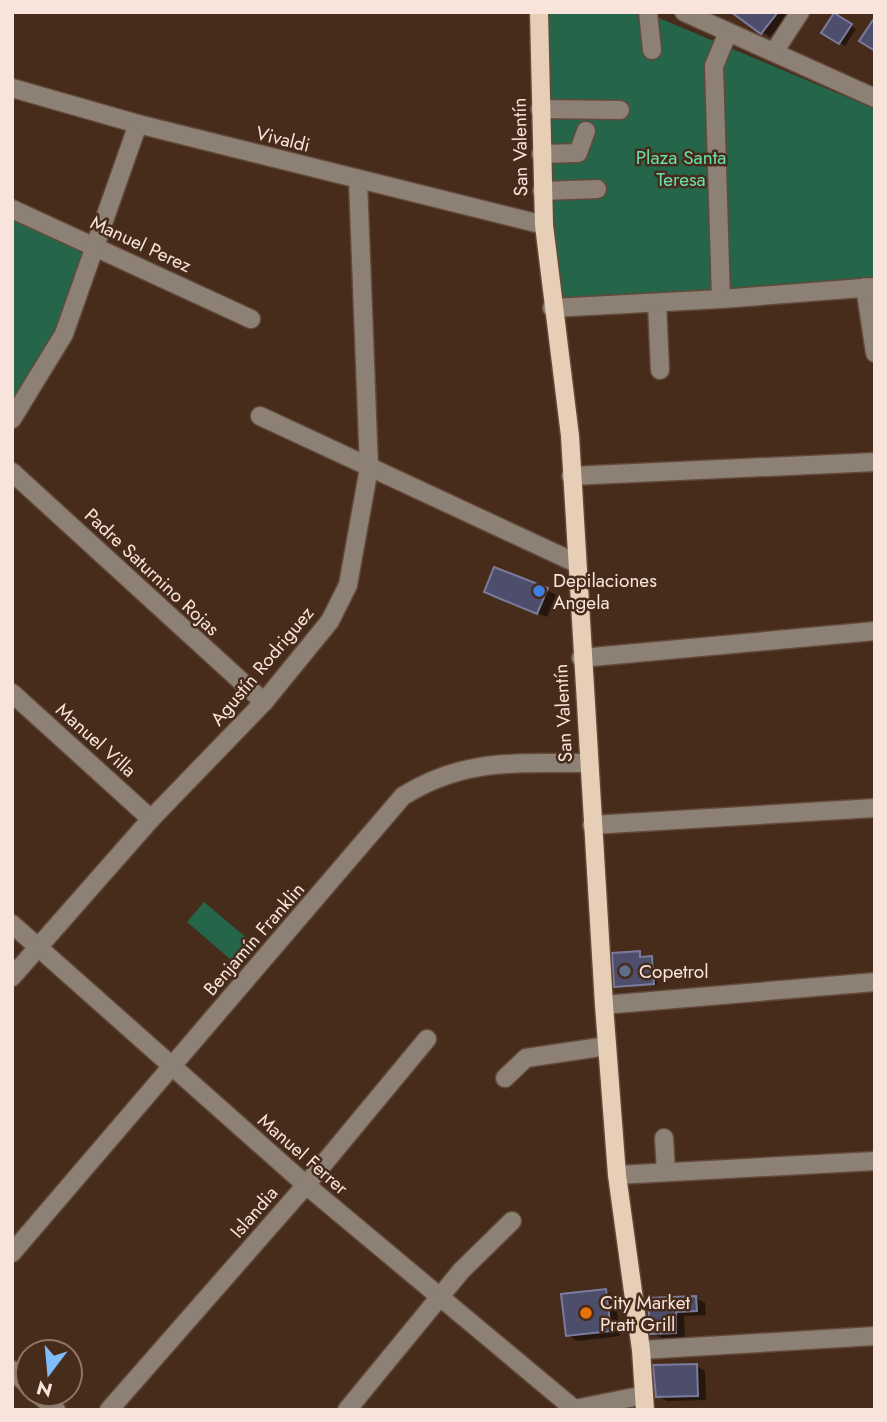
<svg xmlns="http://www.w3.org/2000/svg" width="887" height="1422" font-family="Jost,sans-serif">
<rect width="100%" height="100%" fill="#472b1b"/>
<g fill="#25664b">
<polygon points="540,12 645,12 875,109 875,283 559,307"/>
<polygon points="12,210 90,244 72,302 12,411"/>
<polygon points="204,902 255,945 237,965 187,922"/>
</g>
<g fill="#0007">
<polygon points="743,12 790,12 770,37 740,17"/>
<polygon points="835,15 856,29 845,46 824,32"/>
<polygon points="547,590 556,595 547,617 496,596"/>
<polygon points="639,952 643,958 654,960 657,985 616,986"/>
<polygon points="605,1291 615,1296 620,1336 577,1341 568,1335"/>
<polygon points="696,1298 705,1303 706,1315 684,1316 685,1338 661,1338 652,1333 650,1299"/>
<polygon points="696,1366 705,1371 706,1400 667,1401 657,1396"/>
</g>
<g fill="#4d4e6c" stroke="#7b7c9d" stroke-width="2">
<polygon points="731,12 778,12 761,34"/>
<polygon points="834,13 852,24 839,44 821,33"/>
<polygon points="875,17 875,51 859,41"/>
<polygon points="494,567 548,588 537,614 484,592"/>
<polygon points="640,951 640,957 652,956 654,984 614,987 612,953"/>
<polygon points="606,1289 611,1331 566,1336 561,1294"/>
<polygon points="696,1296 697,1311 676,1312 676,1333 650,1334 648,1298"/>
<polygon points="697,1364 698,1396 656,1397 653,1365"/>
</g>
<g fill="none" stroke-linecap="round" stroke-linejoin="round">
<defs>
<g id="minor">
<polyline points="648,12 652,50"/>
<polyline points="684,12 875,98"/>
<polyline points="774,52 800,12"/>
<polyline points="12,88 138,124 544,225"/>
<polyline points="540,109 620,110"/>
<polyline points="541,154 578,153 586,131"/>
<polyline points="542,191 597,189"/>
<polyline points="12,209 251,319"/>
<polyline points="865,287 875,353"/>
<polyline points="721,299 714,66 728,32"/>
<polyline points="657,303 660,370"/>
<polyline points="552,308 721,299 875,287"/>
<polyline points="260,416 576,563"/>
<polyline points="12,419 64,334 138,124"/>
<polyline points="12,472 264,702"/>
<polyline points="571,476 875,462"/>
<polyline points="581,658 875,631"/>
<polyline points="12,693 151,819"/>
<polyline points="592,825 875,808"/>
<polyline points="12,924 306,1185 573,1408"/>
<polyline points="12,977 151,819 264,702 330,621 348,585 369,468 358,180"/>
<polyline points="604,1005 875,982"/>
<polyline points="505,1078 526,1058 607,1046"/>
<polyline points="664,1138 666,1172"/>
<polyline points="617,1175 875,1161"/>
<path d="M12 1253 403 796C466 757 516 764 587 763"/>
<polyline points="641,1350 875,1336"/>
<polyline points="12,1370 28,1385"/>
<polyline points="38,1394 56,1410"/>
<polyline points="109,1410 306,1185 427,1039"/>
<polyline points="347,1410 461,1271 512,1221"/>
<polyline points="570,1410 644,1395"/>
</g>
<polyline id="major" points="539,12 544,225 570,436 604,1005 617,1175 641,1350 645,1410"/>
</defs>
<use href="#minor" stroke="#63493a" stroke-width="21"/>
<use href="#major" stroke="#63493a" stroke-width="21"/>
<use href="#minor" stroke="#8d8175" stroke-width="18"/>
<use href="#major" stroke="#e7cfb7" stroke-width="18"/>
</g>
<circle fill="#3f7fe0" stroke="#472b1b" stroke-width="2.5" cx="539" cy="591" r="7"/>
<circle fill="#5c6f8a" stroke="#472b1b" stroke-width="2.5" cx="625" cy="971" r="7"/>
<circle fill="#e8710a" stroke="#472b1b" stroke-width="2.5" cx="586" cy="1313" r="7"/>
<g text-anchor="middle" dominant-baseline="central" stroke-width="5" stroke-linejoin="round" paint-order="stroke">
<g font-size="19" fill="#f8e4db" stroke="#472b1b">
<text transform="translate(283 139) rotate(14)">Vivaldi</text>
<text transform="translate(520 147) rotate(-91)">San Valentín</text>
<text transform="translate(141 244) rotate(25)">Manuel Perez</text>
<text transform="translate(152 572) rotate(43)">Padre Saturnino Rojas</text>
<text transform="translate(262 666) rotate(-50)">Agustín Rodriguez</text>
<text transform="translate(563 713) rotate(-93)">San Valentín</text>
<text transform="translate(96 740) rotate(42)">Manuel Villa</text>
<text transform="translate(254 939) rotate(-49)">Benjamín Franklin</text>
<text transform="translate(303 1154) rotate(41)">Manuel Ferrer</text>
<text transform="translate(254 1212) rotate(-49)">Islandia</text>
</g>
<g font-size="19" fill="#67e1ad" stroke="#472b1b">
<text x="681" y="157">Plaza Santa<tspan x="681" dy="22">Teresa</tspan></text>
</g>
<g font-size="19" fill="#f8e4db" stroke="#472b1b" text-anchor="start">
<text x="553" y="580">Depilaciones<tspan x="553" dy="22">Angela</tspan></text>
<text x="639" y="971">Copetrol</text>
<text x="600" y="1302">City Market<tspan x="600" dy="22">Pratt Grill</tspan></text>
</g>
</g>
<rect width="887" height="1422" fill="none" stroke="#f8e4db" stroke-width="28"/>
<g transform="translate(49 1373) rotate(196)"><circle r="33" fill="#472b1b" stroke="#8e7568" stroke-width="2"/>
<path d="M0-5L12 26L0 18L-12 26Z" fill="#7fbdfa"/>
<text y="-10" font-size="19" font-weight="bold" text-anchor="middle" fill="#f8e4db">N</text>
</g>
</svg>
